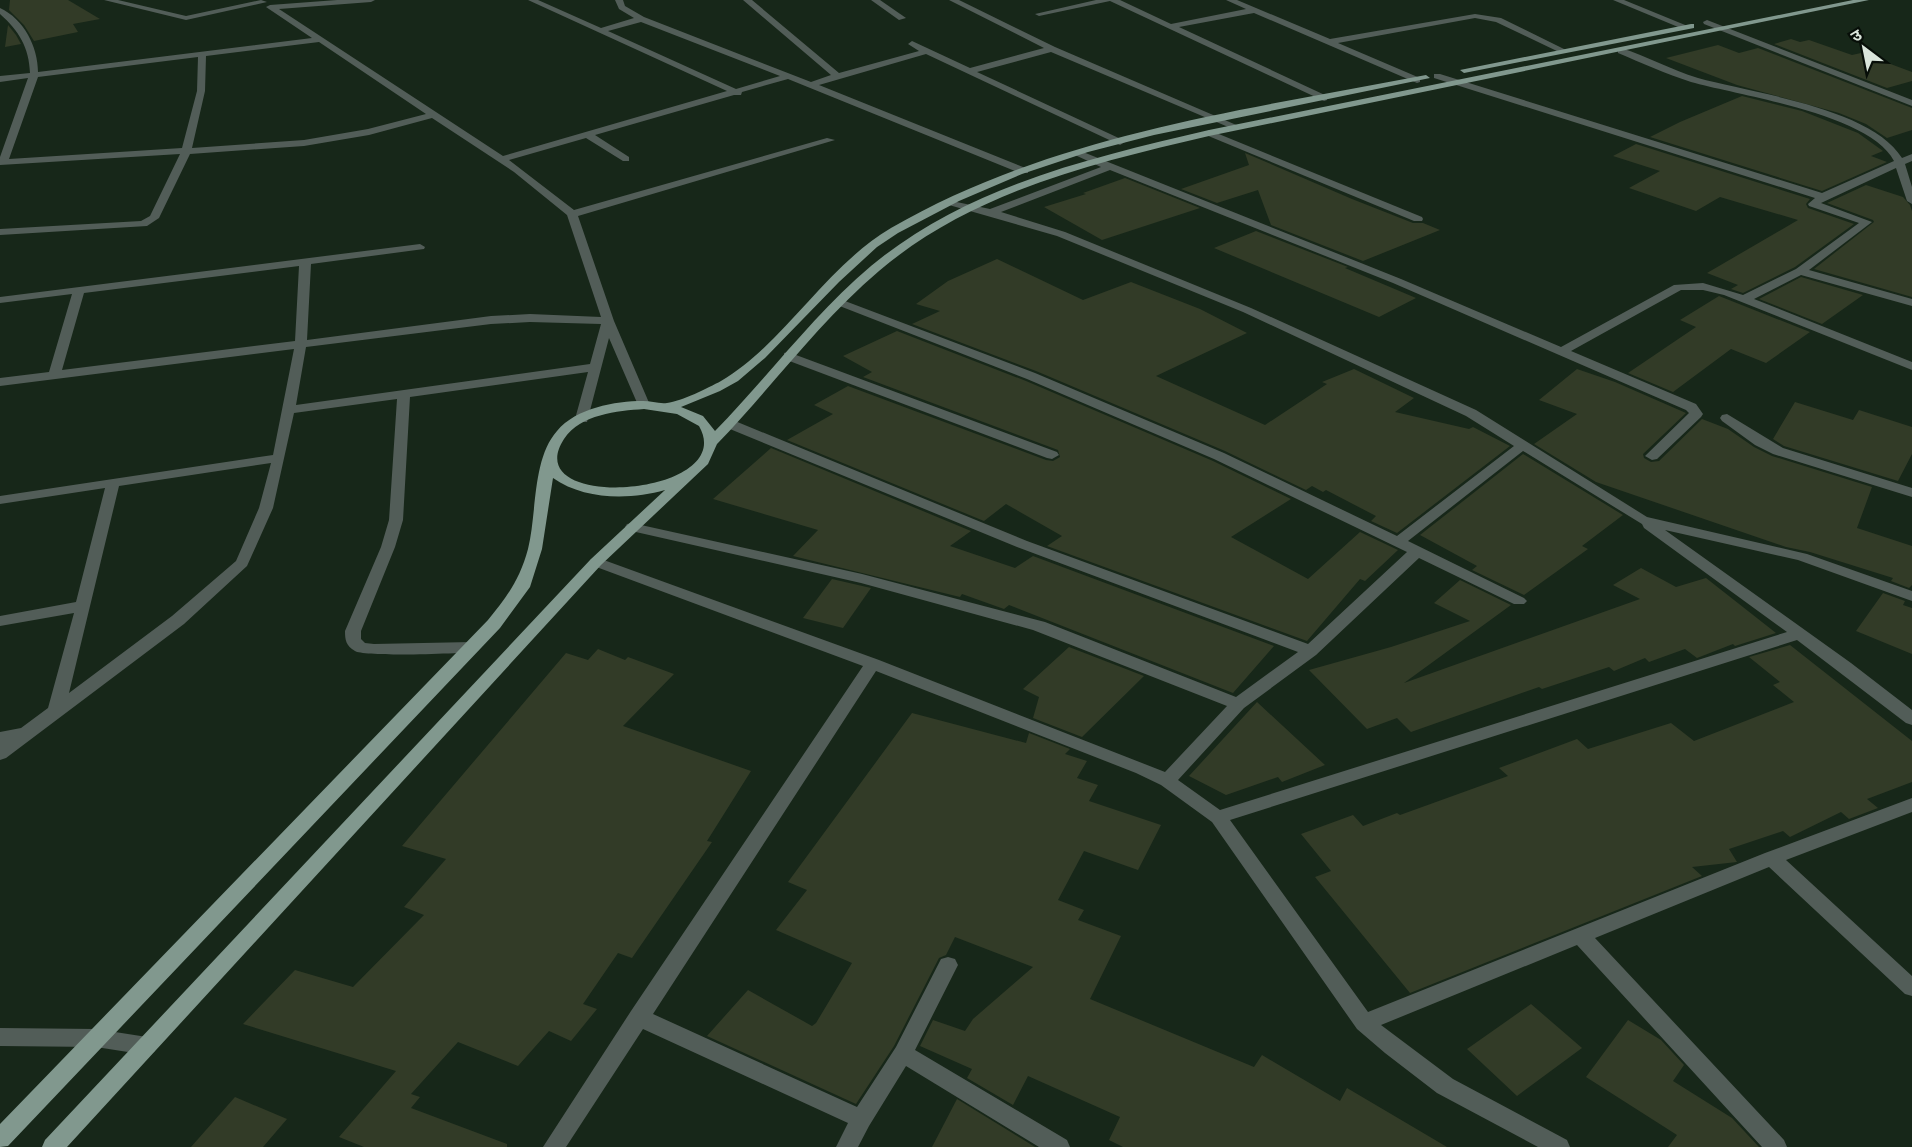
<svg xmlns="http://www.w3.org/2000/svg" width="1912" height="1147" font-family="'Roboto Serif','Noto Sans Devanagari',serif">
<rect width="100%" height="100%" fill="#172719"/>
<g fill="#323b27">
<polygon points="10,0 68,0 100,19 73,24 78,32 34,41 24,25 9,10"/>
<polygon points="8,25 16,35 21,44 5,47"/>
<polygon points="1791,39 1800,42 1809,40 1852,55 1861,53 1912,72 1912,81 1887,88 1774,44"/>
<polygon points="1718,45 1739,53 1758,48 1912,108 1912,130 1887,138 1866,124 1839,113 1737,85 1666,58"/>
<polygon points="1742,96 1802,111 1858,133 1883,151 1871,156 1887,162 1822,191 1650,137 1680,122"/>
<polygon points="1636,144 1810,199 1806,204 1808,208 1854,224 1795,267 1743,293 1731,289 1738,285 1707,273 1798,220 1720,197 1696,211 1629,188 1660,171 1613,156"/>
<polygon points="1245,153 1352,199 1413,223 1423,223 1440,230 1363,261 1271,225 1258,190 1217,203 1181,189 1249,165"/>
<polygon points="1125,178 1200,208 1102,240 1044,207 1086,194 1083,193"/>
<polygon points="1866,185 1903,197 1910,205 1912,211 1912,297 1814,269 1874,222 1873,220 1827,203"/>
<polygon points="1256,231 1348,267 1345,268 1416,298 1379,317 1214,248"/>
<polygon points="997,259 1083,300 1131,282 1200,309 1247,333 1156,376 1265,425 1327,384 1322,382 1354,369 1414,398 1395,412 1469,429 1473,427 1510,446 1397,533 1371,521 1376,516 1326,490 1323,492 1312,486 1306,490 1225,451 1036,371 912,324 940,311 916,304 948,281"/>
<polygon points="1801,277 1863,295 1822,324 1759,299"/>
<polygon points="1719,296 1810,332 1766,363 1731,349 1673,392 1628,373 1696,327 1680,320"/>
<polygon points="897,331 1026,381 1213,461 1291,499 1231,537 1308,579 1360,532 1398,550 1365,581 1360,579 1307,641 1047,546 1062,536 1006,504 984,521 787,440 833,414 814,405 848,386 1046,460 1053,461 1060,457 1058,450 863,377 872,372 843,356"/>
<polygon points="1577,369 1615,382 1686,413 1643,454 1644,458 1651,462 1659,461 1702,419 1728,429 1754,447 1772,456 1872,487 1857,528 1912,546 1912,585 1909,588 1891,581 1893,578 1810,552 1786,547 1596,482 1534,444 1577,414 1539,400"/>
<polygon points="1795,402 1853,420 1859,410 1912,427 1912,454 1898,481 1784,446 1773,439"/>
<polygon points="771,448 971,531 950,546 1015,568 1033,556 1274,646 1233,693 1009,605 1004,609 962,594 960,597 793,556 818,530 713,499"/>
<polygon points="1523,454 1623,515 1582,546 1588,549 1524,595 1472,570 1477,566 1420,535"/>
<polygon points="1641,568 1676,587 1706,578 1776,633 1735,646 1733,644 1697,658 1685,649 1649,662 1645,658 1614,671 1609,667 1542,689 1539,687 1411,732 1397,718 1367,729 1309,670 1391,647 1470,621 1434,603 1460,580 1511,605 1404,683 1640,599 1613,585"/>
<polygon points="832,579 871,588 843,628 803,618"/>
<polygon points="1883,593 1905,601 1903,605 1912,608 1912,654 1856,631"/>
<polygon points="1790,645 1912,741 1912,782 1867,799 1878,808 1849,819 1841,812 1790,837 1783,831 1729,849 1737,862 1692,867 1702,876 1410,993 1315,877 1331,871 1301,834 1353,815 1363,826 1397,813 1400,815 1508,776 1499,768 1577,739 1588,749 1671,723 1694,741 1794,702 1773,685 1780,682 1749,657"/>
<polygon points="1069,647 1144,676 1082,737 1033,718 1039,697 1023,689"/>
<polygon points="598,649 625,660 628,657 674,674 623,726 751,771 707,841 712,842 632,958 618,953 583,1004 597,1009 571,1041 549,1031 518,1066 458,1042 411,1094 420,1097 411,1108 507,1144 507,1147 364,1147 339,1137 396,1071 243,1024 295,970 353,987 424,915 404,907 446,859 402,846 566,653 588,660"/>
<polygon points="1257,702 1325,765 1282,782 1278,777 1226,795 1189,776"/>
<polygon points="912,713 1026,743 1029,733 1070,749 1065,754 1087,761 1077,778 1098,785 1089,801 1161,825 1138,870 1084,851 1058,900 1084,910 1078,920 1121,936 1090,999 1254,1067 1262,1055 1340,1101 1347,1088 1447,1147 1123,1147 1109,1140 1120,1117 1028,1076 1013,1105 967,1078 972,1069 920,1046 933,1020 965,1031 973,1019 1033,967 955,937 946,955 939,958 894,1046 856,1104 707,1036 748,990 812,1026 816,1023 852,963 776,930 807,890 788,882"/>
<polygon points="1531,1004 1582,1048 1517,1096 1467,1049"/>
<polygon points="1628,1020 1661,1040 1684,1065 1673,1081 1732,1118 1759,1147 1668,1147 1677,1135 1586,1077"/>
<polygon points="235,1097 287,1119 263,1147 191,1147"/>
<polygon points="957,1099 1035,1147 932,1147"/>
</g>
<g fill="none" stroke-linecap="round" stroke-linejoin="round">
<g fill="#525d58" fill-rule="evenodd">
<polygon points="104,0 118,0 186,16 261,0 267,2 186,20"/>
<path d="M337 0H375L371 2 279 9 503 156 727 91 528 0H538L601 28 634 18 619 9 615 0H623L625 6 644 17 811 82 831 75 743 0H752L839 73 919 51 908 44 912 41 970 68 1044 48 949 0H959L1055 47 1241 127 1233 129 1051 52 977 72 1123 140 1125 142 1120 145 926 54 819 85 1028 169V173H1020L788 79 742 92 741 95H734L595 135 629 157V161H623L586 138 509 160 574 210 827 138 835 140 578 216 614 321 650 405 649 408 644 409 638 405 609 338 587 422H577L575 419 588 372 410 397 403 520 395 547 361 631V639L365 643 374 644 472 642 478 643 480 647 478 651C464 654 364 657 355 651 346 646 345 640 345 631L381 547 389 520 397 399 294 413 273 508 247 566 184 624 6 758 0 760V732L21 728 48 708 74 613 0 626V616L76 602 105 488 0 504V496L273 455 294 349 0 386V378L49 372 72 294 0 303V297L420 244 425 247 424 249 311 264 307 340 491 316 530 314 601 317 567 215 514 172 432 118 369 135 304 146 190 154 159 218 147 226 0 235V229L141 221 150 216 180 154 0 165V157L28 78 0 82V76L30 73C29 47 19 31 0 14V8C24 19 38 47 38 72L312 38 266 7 270 5ZM641 22 780 76 736 89 608 31ZM319 42 426 114 368 129 304 140 192 148 205 91 206 56ZM198 57 197 91 182 148 9 159 38 77ZM299 266 295 341 62 370 84 293ZM530 322 601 324 590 364 296 405 306 347 491 324ZM271 463 259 508 236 561 172 616 69 693 119 486Z"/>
<polygon points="871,0 880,0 906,18 899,20"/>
<polygon points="1096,0 1120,0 1171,24 1246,9 1226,0 1237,0 1330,39 1475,14 1501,18 1568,51 1561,53 1496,22 1475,18 1338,43 1420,78 1420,82 1417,83 1254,13 1179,27 1327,96 1327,100 1324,101 1110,1 1039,16 1035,14"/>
<polygon points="1613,0 1624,0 1690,27 1683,29"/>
<polygon points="1707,20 1912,100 1912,106 1704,24 1703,22"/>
<path d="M1621 48C1647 56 1671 70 1698 78 1752 93 1872 108 1902 158L1912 154V161L1905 164 1912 187V204L1907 201 1896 168 1821 203 1872 222 1809 270 1912 299V306L1801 275 1754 299 1912 362V370L1724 295 1703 290H1681L1571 351 1696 404 1703 414 1701 417 1657 459 1652 460 1645 456 1689 413 1686 410 1393 283 1110 170 1001 212 1065 232 1251 308 1476 410 1647 517 1807 554 1912 591V601L1798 560 1665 530 1851 663 1912 710V725L1906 723 1797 640 1230 820 1368 1012 1765 853 1912 798V812L1786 860 1912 976V996L1905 994 1769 867 1595 938 1784 1140 1787 1147H1762L1577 945 1381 1025 1453 1079 1567 1140 1570 1147H1538L1437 1093 1385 1053 1357 1029 1212 822 1161 785 1136 773 876 671 653 1014 857 1107 896 1047 941 959 948 957 955 959 958 965 915 1050 1067 1140 1070 1147H1039L906 1066 869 1126 858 1147H836L848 1123 643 1029 566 1147H543L631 1011 863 666 591 565 589 562 591 559H601L879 660 1165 772 1227 706 1033 630 861 583 627 530 625 527 627 524 632 523 862 574 1045 622 1236 697 1298 652 1017 547 725 427 723 424 725 421H735L1027 541 1308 644 1407 552 1214 459 1027 379 837 305V301H845L1035 373 1224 453 1397 536 1514 446 1466 416 1243 312 1057 236 942 203 947 200 990 209 1101 167 1075 155 1073 153 1078 150 1401 279 1561 347 1674 285 1703 283 1743 295 1796 269 1859 223 1809 206 1808 204 1815 198 1434 78V74H1440L1822 193 1894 161C1870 114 1741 96 1691 82 1666 74 1642 63 1618 53V49ZM1523 451 1642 524 1644 528 1787 632 1220 810 1178 780 1244 708 1316 655 1419 558 1514 604H1524L1527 601 1524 598 1408 541Z"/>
<polygon points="1209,130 1422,217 1423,219 1422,221 1414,221 1206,135 1204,133"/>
<polygon points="788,352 1057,452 1059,455 1052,459 1047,458 784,359 784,353"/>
<polygon points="1727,414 1783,448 1912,488 1912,497 1773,454 1755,445 1722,421 1720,418 1722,415"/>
<polygon points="0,1028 96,1029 147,1037 154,1040 157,1046 154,1052 147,1055 96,1047 0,1046"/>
</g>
<g fill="#81988e" fill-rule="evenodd">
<path d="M1853 0H1869L1209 136C1093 163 972 192 879 271 819 322 772 387 717 444L708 464 601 565 67 1147H42L45 1140 591 559 665 490C630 500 584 500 553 478L542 549 530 587 500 628 8 1146 0 1147V1124L488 620C507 597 520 579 528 549 537 513 532 459 557 431 576 408 615 401 643 401 651 401 659 404 667 403 682 401 708 388 721 381 784 344 825 267 891 228 1053 134 1245 110 1426 75L1430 78 1154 135 1088 152 1022 174 959 201 898 233 877 247 839 282 765 358 738 381 720 391 681 407 703 416 715 431C768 377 813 315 871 266 967 186 1090 158 1209 130ZM644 409 677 414 699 426C740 497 516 513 564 439 581 414 617 411 644 409Z"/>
<polygon points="1691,24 1694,24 1694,28 1464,73 1460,70"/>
</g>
</g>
<g transform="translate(1864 48) rotate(328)" stroke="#070e08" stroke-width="4.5" paint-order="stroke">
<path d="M0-4.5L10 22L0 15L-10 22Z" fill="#dae5db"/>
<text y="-9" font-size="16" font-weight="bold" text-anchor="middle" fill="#dae5db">उ</text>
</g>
</svg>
